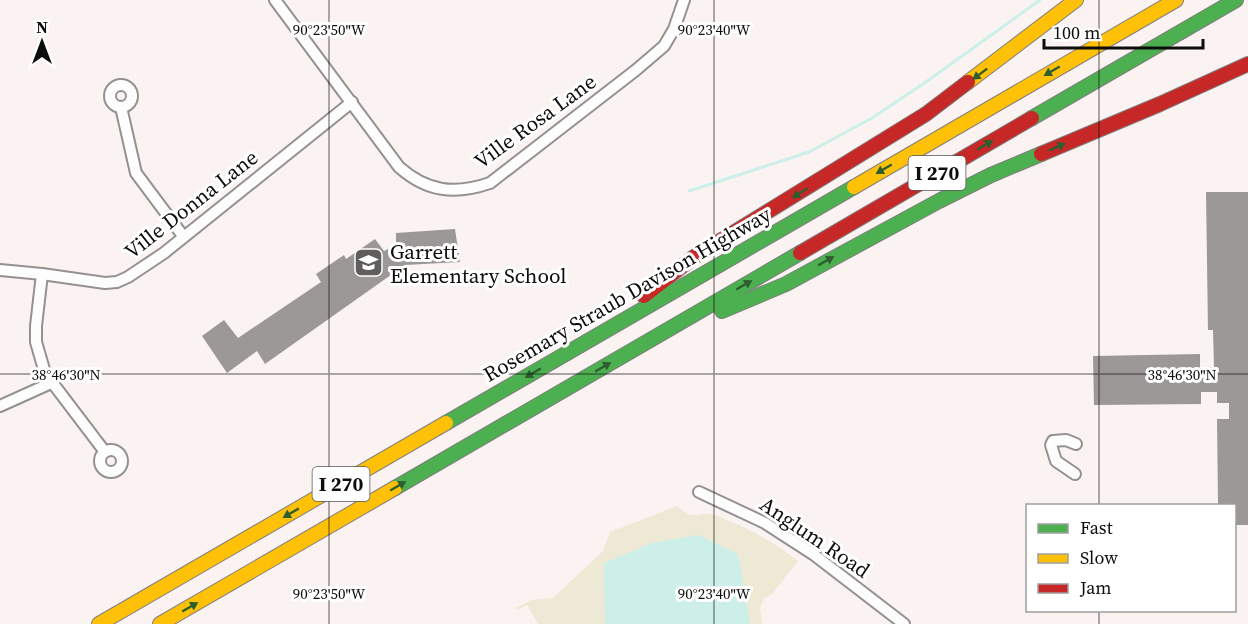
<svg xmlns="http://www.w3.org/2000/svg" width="1248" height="624" font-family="'Source Serif 4',serif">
<rect width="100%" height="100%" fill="#faf3f2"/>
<path fill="#ede9d4" d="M677 506C694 522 695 512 711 514 717 515 724 519 729 521 754 531 776 544 798 561L772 594 764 598 760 608 762 624H750L738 555 605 624H538L527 605 517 610 516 608 532 600 553 598 603 551 610 532Z"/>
<polygon fill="#ccf0e9" points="698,535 738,554 750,624 605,624 604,563 652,543"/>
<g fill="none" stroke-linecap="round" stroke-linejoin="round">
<polyline stroke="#ccf0e9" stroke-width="3" points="689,191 809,152 872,118 923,84 1040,0"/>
</g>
<g fill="#9d9898">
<polygon points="1206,192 1248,192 1248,525 1234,525 1234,506 1218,506 1217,419 1229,419 1229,403 1217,403 1217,392 1201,392 1201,404 1094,405 1093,356 1200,354 1200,370 1209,369 1209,367 1214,367 1213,330 1208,330"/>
<polygon points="455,229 460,262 405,265 265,364 257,351 227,373 202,336 224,320 238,338 321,282 316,274 344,255 346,259 375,239 384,251 396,245 396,233"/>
</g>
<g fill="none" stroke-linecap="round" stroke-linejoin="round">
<defs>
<g id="street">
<path d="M275 0 399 167C427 192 455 195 490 183L636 70 664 46 674 29 684 0"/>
<circle cx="121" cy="96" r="11"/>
<polyline points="121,107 136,173 183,236"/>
<polyline points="0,270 42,274 105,283 117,282 128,277 164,253 352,102"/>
<polyline points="42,274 36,326 36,342 45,373 105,452"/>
<polyline points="0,406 51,383"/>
<circle cx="111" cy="461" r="11"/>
<polyline points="1075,474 1056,461 1051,445 1053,441 1066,440 1076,444"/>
<polyline points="699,492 765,523 813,554 904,624"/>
</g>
<g id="fast">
<polyline points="1032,118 1236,0"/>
<polyline points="722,311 786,284 939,201 991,175 1041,154"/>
<polyline points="446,423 854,187"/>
<polyline points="395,488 800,253"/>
</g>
<g id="slow">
<polyline points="968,82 1076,0"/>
<polyline points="854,187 1176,0"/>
<polyline points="99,624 446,423"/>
<polyline points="160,624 395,488"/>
</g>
<g id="jam">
<polyline points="1041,154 1160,104 1248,64"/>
<polyline points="800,253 1032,118"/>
<polyline points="644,296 694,257 926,114 968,82"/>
</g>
</defs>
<use href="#street" stroke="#949190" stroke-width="14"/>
<use href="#fast" stroke="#817e7d" stroke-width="16"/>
<use href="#slow" stroke="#817e7d" stroke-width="16"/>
<use href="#jam" stroke="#817e7d" stroke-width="16"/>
<use href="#street" stroke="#fefdfd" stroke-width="10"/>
<use href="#fast" stroke="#4caf50" stroke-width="14"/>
<use href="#slow" stroke="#ffc107" stroke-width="14"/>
<use href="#jam" stroke="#c62828" stroke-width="14"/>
</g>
<defs><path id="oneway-solid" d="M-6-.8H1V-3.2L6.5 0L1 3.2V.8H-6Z" transform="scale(1.5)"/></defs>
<g fill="#2c5e2e">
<use href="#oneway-solid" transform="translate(1052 71) rotate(150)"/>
<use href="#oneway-solid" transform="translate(980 74) rotate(143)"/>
<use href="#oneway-solid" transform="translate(985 145) rotate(-30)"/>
<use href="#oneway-solid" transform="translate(1057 147) rotate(-23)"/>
<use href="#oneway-solid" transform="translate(884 169) rotate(150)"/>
<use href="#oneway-solid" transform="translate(800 193) rotate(148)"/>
<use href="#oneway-solid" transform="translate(826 261) rotate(-29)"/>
<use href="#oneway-solid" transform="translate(744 285) rotate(-30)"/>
<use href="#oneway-solid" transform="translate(603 367) rotate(-30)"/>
<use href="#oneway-solid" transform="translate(533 373) rotate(150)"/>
<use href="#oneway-solid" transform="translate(398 486) rotate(-30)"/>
<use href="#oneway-solid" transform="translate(291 513) rotate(150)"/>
<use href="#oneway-solid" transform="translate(190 607) rotate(-30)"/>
</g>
<path fill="none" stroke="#0d0d0d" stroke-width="1.5" stroke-opacity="0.45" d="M329 0V624M714 0V624M1099 0V506M0 374H1248M1099 610V624"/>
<defs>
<symbol id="school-square" viewBox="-11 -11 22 22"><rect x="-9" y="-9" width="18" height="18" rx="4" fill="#605e5d" stroke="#fff"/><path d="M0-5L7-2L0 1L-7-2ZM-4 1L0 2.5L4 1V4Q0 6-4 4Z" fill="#fff"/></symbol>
</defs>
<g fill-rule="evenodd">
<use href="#school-square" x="352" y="246" width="33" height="33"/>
</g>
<g text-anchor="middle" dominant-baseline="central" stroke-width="6" stroke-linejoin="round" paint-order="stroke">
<g fill="#fff" stroke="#565656" stroke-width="1.5">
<rect x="908.5" y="156" width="57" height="34" rx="4.5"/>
<rect x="312.5" y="467" width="57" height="34" rx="4.5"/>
</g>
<g font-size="20" font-weight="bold" fill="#0d0d0d">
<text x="937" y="173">I 270</text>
<text x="341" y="484">I 270</text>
</g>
<g font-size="21" fill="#0d0d0d" stroke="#fff">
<text transform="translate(535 121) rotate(-36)">Ville Rosa Lane</text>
<text transform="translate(191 204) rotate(-38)">Ville Donna Lane</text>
<text transform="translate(627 294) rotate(-30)">Rosemary Straub Davison Highway</text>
<text transform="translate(815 537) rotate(34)">Anglum Road</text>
</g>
<g font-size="21" fill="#0d0d0d" stroke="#fff" text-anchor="start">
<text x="390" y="251">Garrett<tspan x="390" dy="24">Elementary School</tspan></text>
</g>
</g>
<g font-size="15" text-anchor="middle" fill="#0d0d0d" stroke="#fff" stroke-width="6" stroke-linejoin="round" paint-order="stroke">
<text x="329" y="35">90°23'50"W</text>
<text x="714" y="35">90°23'40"W</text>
<text x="66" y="380">38°46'30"N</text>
<text x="1182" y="380">38°46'30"N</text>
<text x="329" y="599">90°23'50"W</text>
<text x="714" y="599">90°23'40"W</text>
</g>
<rect x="1026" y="504" width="210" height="108" fill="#ffffff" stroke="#9e9e9e" stroke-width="1.5"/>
<rect x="1038" y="524" width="30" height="9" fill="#4caf50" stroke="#9e9e9e" stroke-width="1.5"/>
<text x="1080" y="534" font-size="18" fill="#0d0d0d">Fast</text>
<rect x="1038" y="554" width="30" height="9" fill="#ffc107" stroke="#9e9e9e" stroke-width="1.5"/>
<text x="1080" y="564" font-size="18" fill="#0d0d0d">Slow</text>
<rect x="1038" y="584" width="30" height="9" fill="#c62828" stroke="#9e9e9e" stroke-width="1.5"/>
<text x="1080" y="594" font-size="18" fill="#0d0d0d">Jam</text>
<g transform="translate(42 42)" stroke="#ffffff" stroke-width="4.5" paint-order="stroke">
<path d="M0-4.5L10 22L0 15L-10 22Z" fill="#0d0d0d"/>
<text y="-9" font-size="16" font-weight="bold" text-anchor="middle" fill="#0d0d0d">N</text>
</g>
<path d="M1044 39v9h159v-9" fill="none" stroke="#0d0d0d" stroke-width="3"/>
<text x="1053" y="39" font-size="18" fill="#0d0d0d" stroke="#ffffff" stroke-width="4.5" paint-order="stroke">100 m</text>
</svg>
